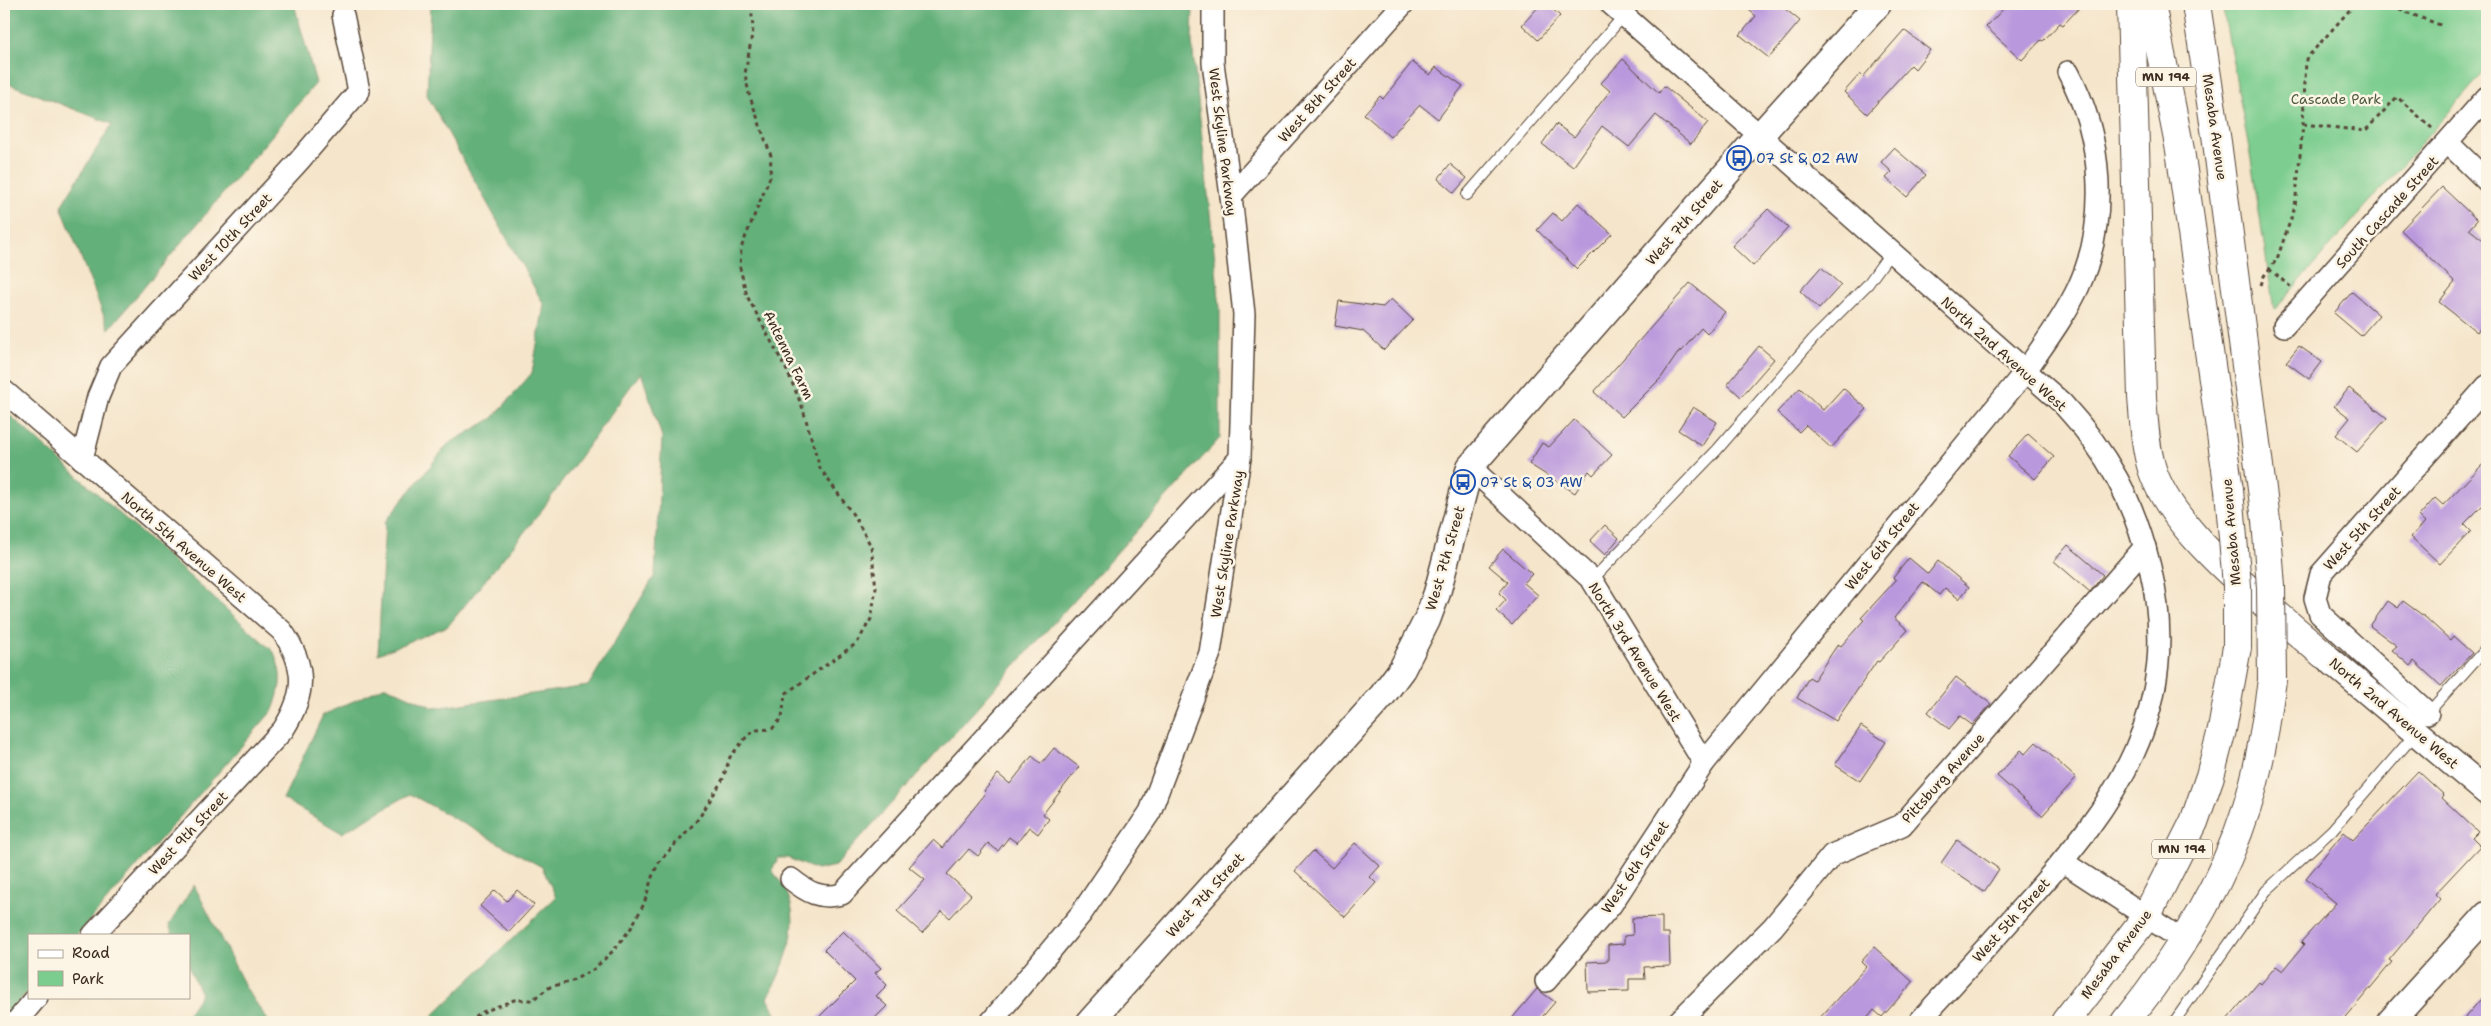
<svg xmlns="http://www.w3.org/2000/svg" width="2491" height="1026" font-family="'Shantell Sans',sans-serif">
<rect width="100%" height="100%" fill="#fcf5e5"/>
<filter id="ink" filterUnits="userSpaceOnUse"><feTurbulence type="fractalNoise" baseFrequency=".02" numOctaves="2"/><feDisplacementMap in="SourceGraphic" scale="10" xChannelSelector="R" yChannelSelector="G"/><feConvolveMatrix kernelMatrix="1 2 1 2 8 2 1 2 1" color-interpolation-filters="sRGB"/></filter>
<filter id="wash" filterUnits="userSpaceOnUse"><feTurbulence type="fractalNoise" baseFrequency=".0096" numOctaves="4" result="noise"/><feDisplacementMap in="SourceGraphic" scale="20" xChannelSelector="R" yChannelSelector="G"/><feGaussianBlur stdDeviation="1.12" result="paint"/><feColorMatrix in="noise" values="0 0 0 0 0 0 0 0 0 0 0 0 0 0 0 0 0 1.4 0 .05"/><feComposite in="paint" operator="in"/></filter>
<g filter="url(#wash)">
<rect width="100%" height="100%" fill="#f5e5ca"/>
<polygon fill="#7bcd8f" stroke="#5b7c56" points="2222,4 2487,4 2487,69 2274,310 2251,159"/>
<g fill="#64b07a" stroke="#506d4c">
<polygon points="4,4 294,4 316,83 109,329 61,206 112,124 4,82"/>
<path d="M431 4H1193L1192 43 1220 308V438L835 866 817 870 788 858H778L772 870C777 878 784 885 787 893 803 928 783 967 768 998L779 1022H426L556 897 542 867 410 794 342 833 283 799 323 715 386 686 434 708 588 686 655 575 662 437 641 372 539 514 448 626 378 654 385 522 448 444 493 418 532 373 544 305 427 95Z"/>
<path d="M4 410 274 652C283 676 282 685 273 710L77 935H29V990L4 1018Z"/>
<polygon points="194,885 246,988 269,1022 182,1022 201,994 189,968 189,935 173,935 169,925"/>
</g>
<g id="blocks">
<g fill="#ba98dd">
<polygon points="1541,4 1547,4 1560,16 1538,40 1522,25"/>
<polygon points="1742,4 1779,4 1800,21 1769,58 1740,35 1756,16"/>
<polygon points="2008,4 2083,4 2063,25 2060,23 2043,41 2041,40 2022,60 1986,27"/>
<polygon points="1904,30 1930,50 1915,69 1911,65 1867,114 1844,92 1860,74 1863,77"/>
<polygon points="1623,59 1659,93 1664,86 1708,122 1691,144 1656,115 1629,147 1602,126 1573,167 1542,144 1556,124 1574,137 1610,91 1601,83"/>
<polygon points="1412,62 1430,75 1436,67 1463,86 1438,119 1420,105 1390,137 1364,114 1380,96 1383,99"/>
<polygon points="1894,148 1926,175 1907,197 1886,178 1892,172 1881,162"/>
<polygon points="1450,164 1467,178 1454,193 1438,179"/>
<polygon points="2442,187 2477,220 2469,229 2487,243 2487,320 2477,332 2439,302 2455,282 2401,230"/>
<polygon points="1578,203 1612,234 1577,269 1537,230 1553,213 1562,221"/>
<polygon points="1768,209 1788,228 1753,266 1732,246"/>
<polygon points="1821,267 1841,285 1819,309 1800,291"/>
<polygon points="1690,283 1725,312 1707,334 1701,328 1681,352 1680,350 1661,378 1622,417 1594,392"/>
<polygon points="2352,292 2379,315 2361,336 2334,313"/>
<polygon points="1391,299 1413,320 1384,350 1363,331 1335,326 1339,301 1383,307"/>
<polygon points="1759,346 1774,359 1741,397 1727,384"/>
<polygon points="2299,346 2322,362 2309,379 2286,362"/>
<polygon points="1800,388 1823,410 1843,388 1867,409 1831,448 1806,425 1799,432 1777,412"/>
<polygon points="2349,388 2387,418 2357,452 2336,435 2350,418 2334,406"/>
<polygon points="1693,407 1717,422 1702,446 1678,430"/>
<polygon points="1574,420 1612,455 1593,475 1589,471 1575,493 1529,464 1542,443 1549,447"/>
<polygon points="2028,434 2054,457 2035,479 2008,456"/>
<polygon points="2487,460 2487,501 2464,524 2471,531 2440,564 2411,537 2425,522 2419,516 2435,498 2443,505"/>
<polygon points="1605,525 1619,538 1605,555 1590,541"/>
<polygon points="2068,545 2103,575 2090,592 2054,561"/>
<polygon points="1503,549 1532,574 1524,583 1538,595 1512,625 1496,611 1506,600 1499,593 1508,582 1489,566"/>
<polygon points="1909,558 1928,574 1938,561 1969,587 1959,599 1945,588 1939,595 1923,582 1894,618 1908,630 1879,662 1877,661 1836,721 1797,698 1809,677 1814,680 1838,644 1841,646 1864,620 1861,618 1896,580 1893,578"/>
<polygon points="2388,601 2398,608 2403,601 2425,617 2450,640 2453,636 2472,653 2441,686 2414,661 2410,666 2392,650 2397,646 2370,626"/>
<polygon points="1956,677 1991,704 1972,725 1960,716 1949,729 1928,712"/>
<polygon points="1861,726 1886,742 1860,781 1835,765"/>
<polygon points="2036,742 2076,778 2042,816 1997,776 2021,750 2025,754"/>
<polygon points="1054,748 1079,767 1043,814 1049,819 1038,834 1029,827 1017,843 1009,837 998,851 988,843 978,856 969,849 947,874 971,895 950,918 942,911 922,933 897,911 925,880 909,867 933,840 942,848 986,793 984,791 998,774 1010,784 1032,756 1041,764"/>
<polygon points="2418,771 2444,795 2442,798 2478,832 2472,838 2480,846 2435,894 2440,899 2389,960 2392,962 2342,1022 2225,1022 2259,982 2261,984 2276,966 2283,971 2304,945 2301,942 2336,903 2306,878 2344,832 2353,840"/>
<polygon points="1957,840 1999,869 1984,892 1941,863"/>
<polygon points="1355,843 1380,866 1370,877 1376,883 1345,917 1295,871 1313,851 1332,868"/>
<polygon points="495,890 507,901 517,890 534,905 509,932 480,906"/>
<polygon points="1662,917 1662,933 1669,933 1670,966 1644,967 1645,979 1629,979 1629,991 1588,992 1587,962 1608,961 1608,945 1624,944 1624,936 1633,935 1632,918"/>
<polygon points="843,931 881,968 875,973 887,985 876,996 887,1006 871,1022 814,1022 855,981 824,950"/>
<polygon points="1874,947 1913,982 1882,1017 1874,1010 1864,1022 1816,1022 1866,967 1861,962"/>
<polygon points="1537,989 1555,1002 1538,1022 1509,1022"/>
<polygon points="2487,992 2487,1022 2461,1022"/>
</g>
</g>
</g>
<g filter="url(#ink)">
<use href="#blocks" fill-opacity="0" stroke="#574638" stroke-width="1"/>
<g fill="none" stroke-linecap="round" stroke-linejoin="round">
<defs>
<g id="service">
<polyline points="1467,195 1634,4"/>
<polyline points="1592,580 1717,450 1814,338 1868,284 1891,252"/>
<polyline points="2428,713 2487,647"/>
<polyline points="2174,1022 2266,891 2332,830 2416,733"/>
</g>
<g id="minor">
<path d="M1611 4 2062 403C2108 453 2134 501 2150 567 2184 711 2116 803 2025 904 1990 944 1954 983 1919 1022"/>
<polyline points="2448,143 2487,181"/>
<polyline points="1231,196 1403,4"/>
<polyline points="2284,326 2487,97"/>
<path d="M4 391 282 631C307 667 306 694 283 730L93 935"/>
<polyline points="82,459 98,397 111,366 299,161 359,91 343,15"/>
<polyline points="1470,467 1592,580 1704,763"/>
<polyline points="2428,713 2320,614 2315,598 2321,574 2487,386"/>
<polyline points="2063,862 2184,941"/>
<path d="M791 879C807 892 821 900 842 894L1240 458"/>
<path d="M1546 981 1611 905 1704 763 2025 372C2043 345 2064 318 2078 288 2109 221 2103 136 2068 72"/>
<polyline points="16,1022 37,997"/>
<polyline points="991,1022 1081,914 1150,812 1210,653 1240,458 1244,314 1231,196 1213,63 1213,4"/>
<polyline points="1678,1022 1773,927 1832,855 1902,825 2145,547"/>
</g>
<g id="tertiary">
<polyline points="2323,654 2487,792"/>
<polyline points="1090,1022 1382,696 1402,669 1427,620 1437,593 1470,467 1747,150 1878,4"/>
<polyline points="2390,1022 2487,915"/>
</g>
<g id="trunk">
<path d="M2131 4 2142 397C2144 421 2145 446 2152 469 2173 535 2271 608 2323 654"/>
<polyline points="2151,4 2180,150 2229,490"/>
<polyline points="2196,4 2217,142 2266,520"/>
<polyline points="2065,1022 2146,917 2194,822 2210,776 2222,730 2237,647"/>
<path d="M2125 1022C2176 959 2222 886 2247 807 2260 766 2266 723 2272 680"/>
</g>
</defs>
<use href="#service" stroke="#574638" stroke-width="12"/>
<use href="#minor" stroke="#574638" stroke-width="24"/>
<use href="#tertiary" stroke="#574638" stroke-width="29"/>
<use href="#trunk" stroke="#574638" stroke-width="30"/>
<g stroke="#574638" stroke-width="3" stroke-dasharray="4 4" stroke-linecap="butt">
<polyline points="2384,4 2443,26"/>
<polyline points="2303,124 2365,131 2397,97 2433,129"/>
<polyline points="2269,269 2292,288"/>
<polyline points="2261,285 2264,276 2277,259 2295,207 2303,124 2306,59 2355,4"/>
<polyline points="469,1022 483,1012 514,1000 532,1000 550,987 572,981 594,969 614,950 631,928 644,904 652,877 659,862 699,818 723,779 730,757 748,735 757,730 772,729 782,718 785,694 857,643 871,619 876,588 871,546 856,519 820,468 802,406 787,371 747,296 740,268 741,248 770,177 771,156 749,94 745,74 753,29 751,4"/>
</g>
<use href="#service" stroke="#fff" stroke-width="10"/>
<use href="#minor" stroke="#fff" stroke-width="21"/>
<use href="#tertiary" stroke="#fff" stroke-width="26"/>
<use href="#trunk" stroke="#fff" stroke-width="28"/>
<defs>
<g id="trunk-bridge">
<polyline points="2229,490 2237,586 2237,647"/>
<polyline points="2266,520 2271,587 2272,680"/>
</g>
</defs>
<use href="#trunk-bridge" stroke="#574638" stroke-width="30" stroke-linecap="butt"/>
<use href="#trunk-bridge" stroke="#fff" stroke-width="28"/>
</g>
</g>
<defs>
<symbol id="bus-ring" viewBox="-11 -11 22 22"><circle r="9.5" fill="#fcf5e5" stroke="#1a4fb4" stroke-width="1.5"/><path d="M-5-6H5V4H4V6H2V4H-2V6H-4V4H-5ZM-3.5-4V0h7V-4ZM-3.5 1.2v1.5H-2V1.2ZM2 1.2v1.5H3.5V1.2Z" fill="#1a4fb4"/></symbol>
</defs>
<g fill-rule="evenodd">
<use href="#bus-ring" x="1725" y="144" width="28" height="28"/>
<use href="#bus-ring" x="1449" y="468" width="28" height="28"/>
</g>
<g text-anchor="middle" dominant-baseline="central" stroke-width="5" stroke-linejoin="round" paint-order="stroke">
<g fill="#fcf5e5" stroke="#75675a" stroke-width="1">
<rect x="2136" y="67.5" width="60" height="19" rx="4"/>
<rect x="2152" y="839.5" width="60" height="19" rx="4"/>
</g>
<g font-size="12" font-weight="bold" fill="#3b2a1e">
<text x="2166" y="77">MN 194</text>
<text x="2182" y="849">MN 194</text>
</g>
<g font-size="14" fill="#4e5b40" stroke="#fcf5e5">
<text x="2336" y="99">Cascade Park</text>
</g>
<g font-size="14" fill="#3b2a1e" stroke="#fcf5e5">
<text transform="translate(1317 100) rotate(-48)">West 8th Street</text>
<text transform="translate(2215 127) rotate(82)">Mesaba Avenue</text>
<text transform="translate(1223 142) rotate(83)">West Skyline Parkway</text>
<text transform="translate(2387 212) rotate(-48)">South Cascade Street</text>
<text transform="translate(1684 222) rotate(-49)">West 7th Street</text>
<text transform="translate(230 237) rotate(-47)">West 10th Street</text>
<text transform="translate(2004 354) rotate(42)">North 2nd Avenue West</text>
<text transform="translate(789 355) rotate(64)">Antenna Farm</text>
<text transform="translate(2362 528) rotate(-48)">West 5th Street</text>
<text transform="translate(2231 532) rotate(-95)">Mesaba Avenue</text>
<text transform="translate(1227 544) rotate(-81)">West Skyline Parkway</text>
<text transform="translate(1882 546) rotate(-51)">West 6th Street</text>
<text transform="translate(184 547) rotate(41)">North 5th Avenue West</text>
<text transform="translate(1445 558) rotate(-74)">West 7th Street</text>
<text transform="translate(1635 652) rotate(58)">North 3rd Avenue West</text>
<text transform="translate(2394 713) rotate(40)">North 2nd Avenue West</text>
<text transform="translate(1943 778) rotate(-48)">Pittsburg Avenue</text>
<text transform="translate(188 833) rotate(-47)">West 9th Street</text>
<text transform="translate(1635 867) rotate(-56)">West 6th Street</text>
<text transform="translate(1205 895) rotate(-48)">West 7th Street</text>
<text transform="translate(2011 920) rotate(-48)">West 5th Street</text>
<text transform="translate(2116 954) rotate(-53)">Mesaba Avenue</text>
</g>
<g font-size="14" fill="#164399" stroke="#fcf5e5" text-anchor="start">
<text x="1756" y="158">07 St &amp; 02 AW</text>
<text x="1480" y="482">07 St &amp; 03 AW</text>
</g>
</g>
<rect width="2491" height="1026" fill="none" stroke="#fcf5e5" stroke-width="20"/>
<rect x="28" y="934" width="162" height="65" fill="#fcf5e5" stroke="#afa495"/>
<rect x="38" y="950" width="25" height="8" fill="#ffffff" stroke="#afa495"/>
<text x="72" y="958" font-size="15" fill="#3b2a1e">Road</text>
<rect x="38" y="971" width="25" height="15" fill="#7bcd8f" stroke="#afa495"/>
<text x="72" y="984" font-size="15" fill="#3b2a1e">Park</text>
</svg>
